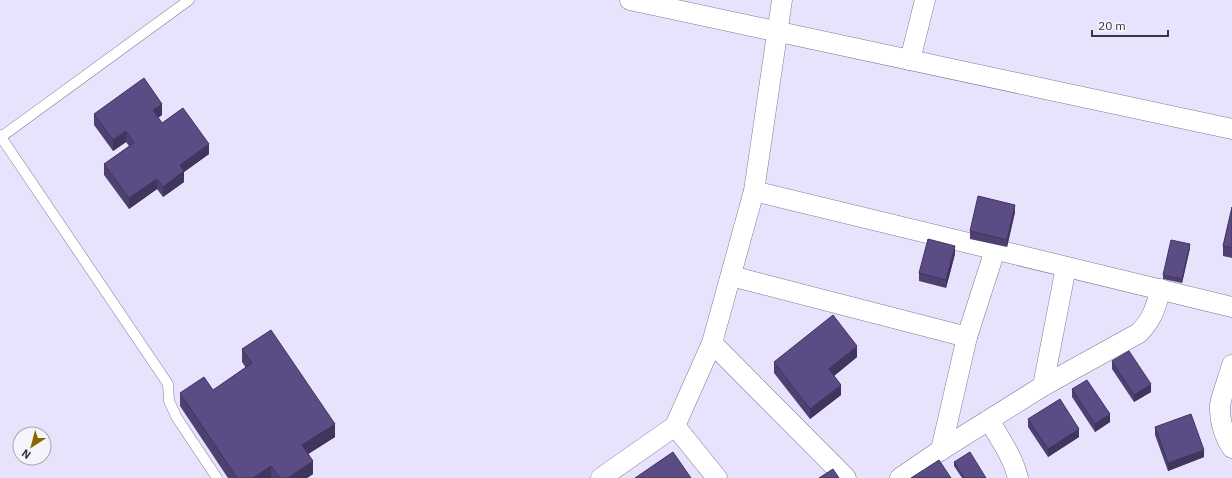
<svg xmlns="http://www.w3.org/2000/svg" width="1232" height="478" font-family="'IBM Plex Sans',sans-serif">
<rect width="100%" height="100%" fill="#e8e3fd"/>
<g fill="none" stroke-linecap="round" stroke-linejoin="round">
<defs>
<g id="service">
<polyline points="0,135 1,137 189,0"/>
<polyline points="1,137 168,384 169,401 177,418 217,478"/>
</g>
<g id="minor">
<polyline points="630,0 1232,129"/>
<polyline points="910,60 925,0"/>
<polyline points="754,191 1232,307"/>
<polyline points="731,276 967,337"/>
<polyline points="712,343 846,478"/>
<path d="M1232 365C1229 376 1222 394 1220 405 1219 419 1224 436 1232 448"/>
<polyline points="1043,386 1066,267"/>
<path d="M989 420C1000 439 1013 457 1018 478"/>
<polyline points="675,426 717,478"/>
<polyline points="941,450 967,337 995,250"/>
<polyline points="601,478 675,426 712,343 754,191 782,0"/>
<path d="M900 478 941 450 1043 386 1139 333C1153 318 1155 309 1161 289"/>
</g>
</defs>
<use href="#service" stroke="#7e7895" stroke-width="11"/>
<use href="#minor" stroke="#7e7895" stroke-width="21"/>
<use href="#service" stroke="#fff" stroke-width="10"/>
<use href="#minor" stroke="#fff" stroke-width="20"/>
</g>
<g fill="#4e4172">
<polygon points="94,114 162,115 158,118 162,123 209,154 184,172 184,182 163,197 157,189 129,209 104,175 104,164 129,146 126,142 113,151 94,125"/>
<polygon points="1232,207 1232,258 1223,256 1223,246"/>
<polygon points="1015,212 1007,247 970,239 970,231"/>
<polygon points="1190,248 1182,283 1163,279 1163,275"/>
<polygon points="955,254 946,288 919,281 919,273"/>
<polygon points="242,349 335,437 308,454 313,474 307,478 228,478 180,406 180,393 213,390 246,368 242,362"/>
<polygon points="857,357 834,376 841,395 810,419 774,373 774,362"/>
<polygon points="1112,361 1151,392 1134,402 1112,369"/>
<polygon points="1072,389 1110,422 1095,432 1072,397"/>
<polygon points="1028,419 1079,437 1048,457 1028,427"/>
<polygon points="1155,427 1204,457 1168,471 1155,435"/>
<polygon points="954,462 986,478 962,478 954,466"/>
</g>
<g fill="#40355d">
<polygon points="162,104 162,115 153,121 153,110"/>
<polygon points="126,131 126,142 113,151 113,140"/>
<polygon points="209,144 209,154 184,172 184,182 163,197 163,187 180,165"/>
<polygon points="157,179 157,189 129,209 129,198"/>
<polygon points="1015,205 1015,212 1007,247 1007,240"/>
<polygon points="1190,244 1190,248 1182,283 1182,279"/>
<polygon points="955,246 955,254 946,288 946,280"/>
<polygon points="857,346 857,357 829,380 829,369"/>
<polygon points="1151,384 1151,392 1134,402 1134,395"/>
<polygon points="841,385 841,395 810,419 810,409"/>
<polygon points="1110,414 1110,422 1095,432 1095,424"/>
<polygon points="335,424 335,437 302,458 302,445"/>
<polygon points="1079,429 1079,437 1048,457 1048,449"/>
<polygon points="1204,450 1204,457 1168,471 1168,463"/>
<polygon points="313,461 313,474 307,478 288,478"/>
<polygon points="271,466 271,478 253,478"/>
</g>
<g fill="#5b4c85" stroke="#40355d">
<polygon points="144,78 162,104 153,110 162,123 183,108 209,144 180,165 184,171 163,187 157,179 129,198 104,164 134,143 126,131 113,140 94,114"/>
<polygon points="978,196 1015,205 1007,240 970,231"/>
<polygon points="1232,207 1232,248 1223,246"/>
<polygon points="928,239 955,246 946,280 919,273"/>
<polygon points="1171,240 1190,244 1182,279 1163,275"/>
<polygon points="833,315 857,346 829,369 841,385 810,409 774,362"/>
<polygon points="271,330 335,424 302,445 313,461 288,478 280,478 271,466 253,478 237,478 180,393 204,377 213,390 252,363 242,349"/>
<polygon points="1129,351 1151,384 1134,395 1112,361"/>
<polygon points="1087,380 1110,414 1095,424 1072,389"/>
<polygon points="1060,399 1079,429 1048,449 1028,419"/>
<polygon points="1191,414 1204,450 1168,463 1155,427"/>
<polygon points="673,452 691,478 635,478"/>
<polygon points="970,452 986,478 964,478 954,462"/>
<polygon points="939,460 951,478 911,478"/>
<polygon points="833,469 839,478 819,478"/>
</g>
<g transform="translate(32 446) rotate(216)"><circle r="19" fill="#f5f4fa" stroke="#a9a8b0"/>
<path d="M0-3L7 15L0 10L-7 15Z" fill="#896603"/>
<text y="-6" font-size="11" font-weight="bold" text-anchor="middle" fill="#383642">N</text>
</g>
<path d="M1092 30v6h76v-6" fill="none" stroke="#383642" stroke-width="2"/>
<text x="1098" y="30" font-size="12" fill="#383642" stroke="#f5f4fa" stroke-width="3" paint-order="stroke">20 m</text>
</svg>
